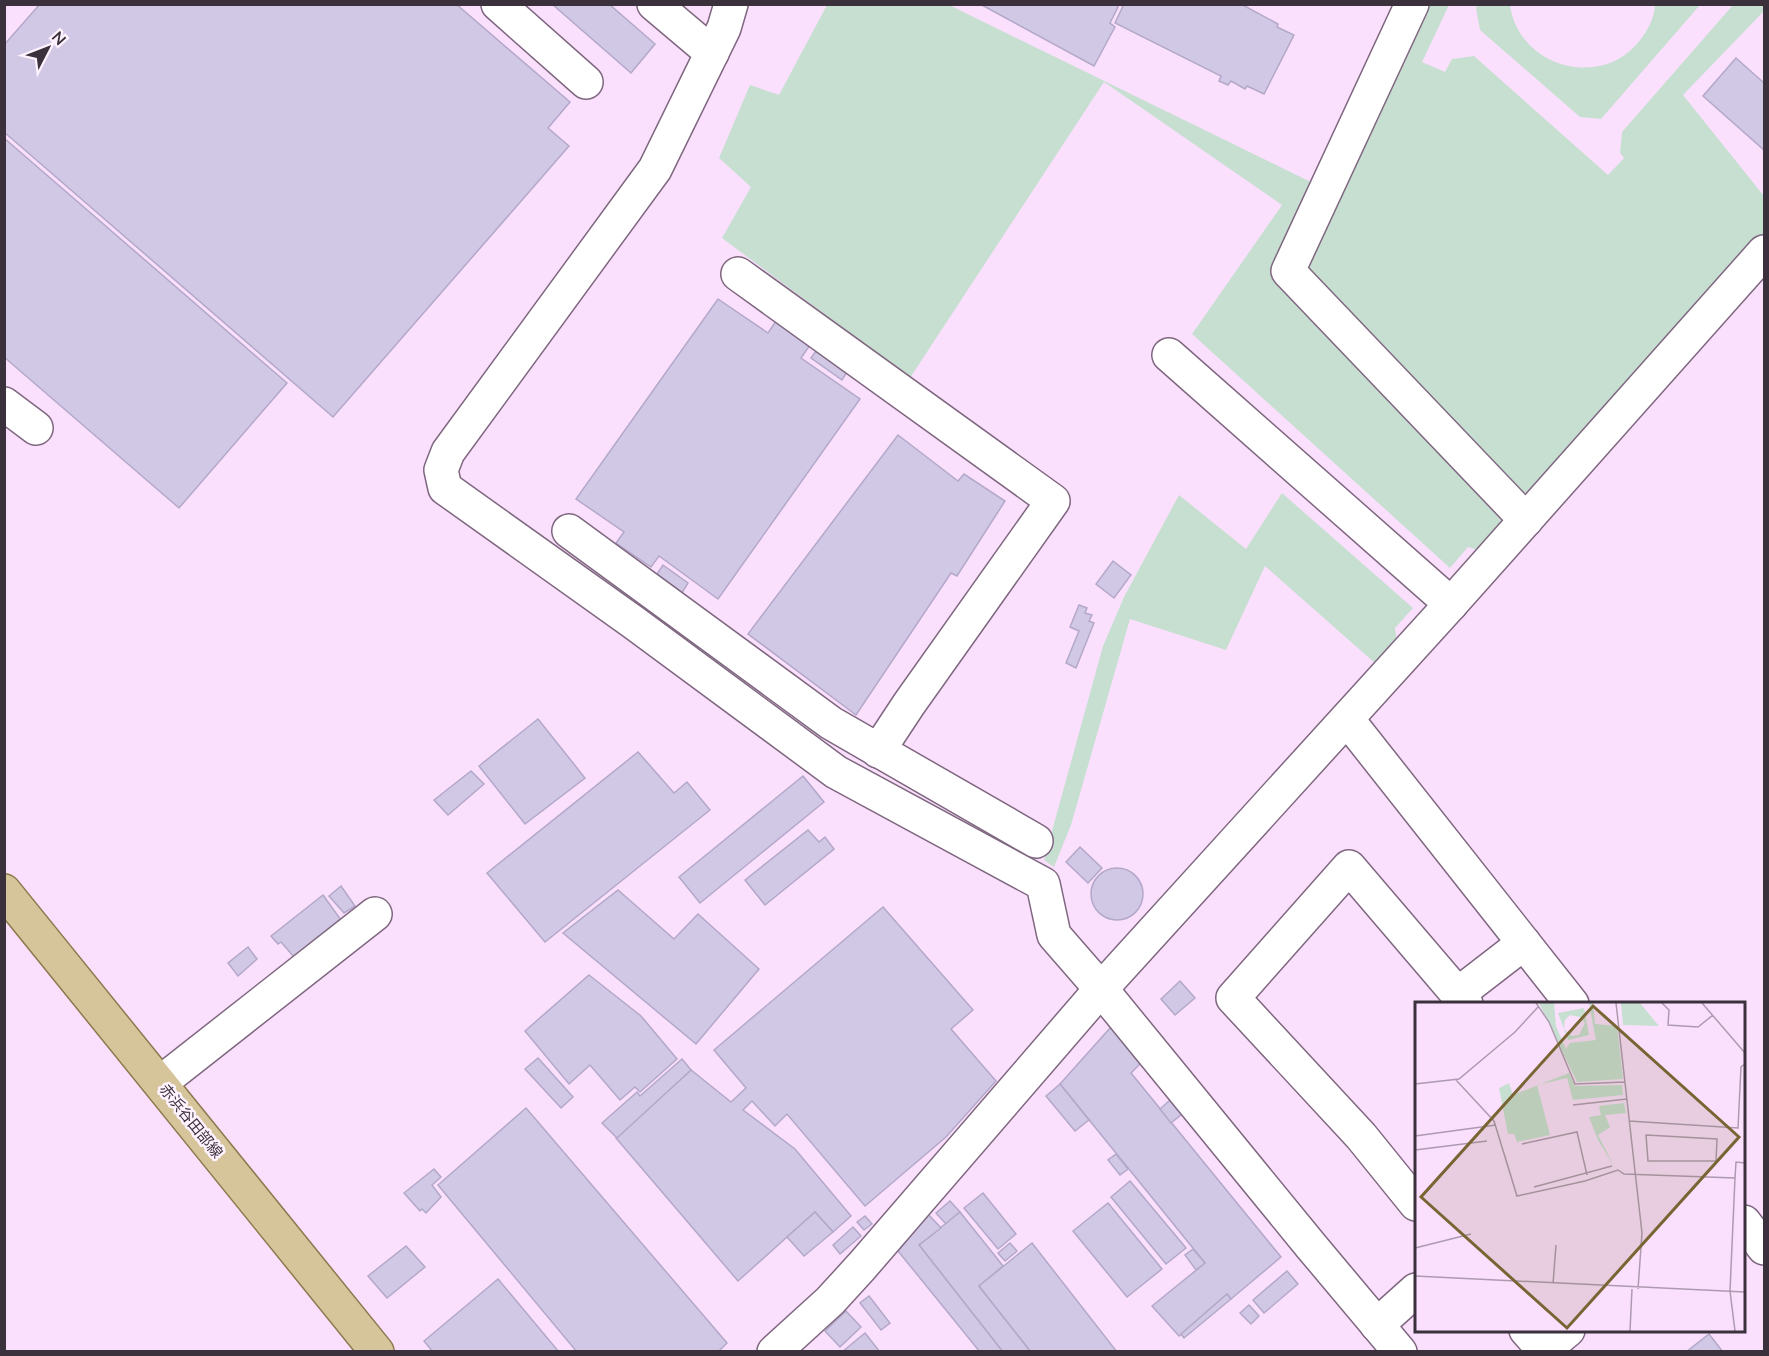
<svg xmlns="http://www.w3.org/2000/svg" width="1769" height="1356" font-family="'Nunito Sans','Noto Sans JP',sans-serif">
<rect width="100%" height="100%" fill="#fbe0fd"/>
<g fill="#c7dfd1">
<polygon points="827,5 949,5 1315,184 1277,275 1501,514 1500,530 1481,551 1468,547 1450,568 1192,334 1282,205 1104,82 910,378 722,238 751,187 719,158 750,85 779,95"/>
<polygon points="1426,5 1449,5 1422,62 1445,72 1452,59 1474,56 1608,175 1624,158 1620,153 1622,132 1733,5 1764,5 1764,11 1683,95 1764,196 1764,233 1530,492 1516,493 1308,272 1307,262"/>
<path d="M1478 5H1510C1518 64 1594 89 1635 46 1646 34 1654 20 1655 5H1700L1601 119 1580 117 1480 30 1476 8Z"/>
<polygon points="1282,493 1413,608 1395,628 1397,642 1376,664 1265,566 1226,650 1130,619 1071,825 1054,867 1044,860 1103,646 1124,597 1179,495 1246,549"/>
</g>
<g fill="#d1c8e5" stroke="#b3a8c9" stroke-width="1.5">
<polygon points="40,4 456,4 570,102 548,128 569,146 333,417 4,132 4,45"/>
<polygon points="552,4 609,4 655,44 631,73"/>
<polygon points="980,4 1116,4 1118,7 1110,23 1115,27 1094,66"/>
<polygon points="1124,4 1241,4 1278,24 1277,27 1294,35 1264,94 1247,86 1245,89 1231,81 1228,85 1219,81 1221,76 1115,23"/>
<polygon points="1736,58 1764,83 1764,150 1703,96"/>
<polygon points="4,138 287,383 179,508 4,357"/>
<polygon points="718,299 768,333 776,321 810,345 801,358 860,399 718,599 659,556 651,567 616,543 624,532 576,499"/>
<polygon points="816,351 847,372 842,380 811,358"/>
<polygon points="898,435 958,481 964,474 1005,501 957,576 951,573 856,715 748,634"/>
<polygon points="1113,561 1131,575 1114,598 1096,584"/>
<polygon points="663,565 688,583 682,593 657,574"/>
<polygon points="1079,605 1087,608 1085,613 1092,615 1089,621 1094,623 1076,668 1066,663 1079,631 1070,627"/>
<polygon points="538,719 585,778 525,824 479,766"/>
<polygon points="638,752 674,793 687,782 710,810 545,942 487,873"/>
<polygon points="471,771 484,784 448,815 434,800"/>
<polygon points="803,776 824,802 700,903 679,877"/>
<polygon points="808,830 819,842 825,837 834,849 765,905 745,880"/>
<polygon points="1080,847 1102,868 1088,883 1066,862"/>
<circle cx="1117" cy="894" r="26"/>
<polygon points="341,886 355,906 344,913 329,896"/>
<polygon points="618,890 674,939 698,914 759,969 696,1044 563,933"/>
<polygon points="323,895 341,920 294,957 281,942 278,944 271,936"/>
<polygon points="883,907 973,1010 951,1029 996,1081 946,1137 865,1206 787,1114 775,1126 752,1101 743,1110 795,1149 851,1216 833,1232 815,1212 738,1281 616,1138 691,1070 731,1102 746,1088 714,1050"/>
<polygon points="248,947 257,959 238,976 228,963"/>
<polygon points="589,975 641,1016 677,1059 640,1092 635,1087 620,1100 590,1065 569,1084 525,1031"/>
<polygon points="1180,981 1195,998 1175,1015 1161,999"/>
<polygon points="1111,1027 1140,1064 1131,1073 1281,1257 1231,1299 1227,1294 1179,1336 1152,1306 1205,1263 1060,1084"/>
<polygon points="538,1058 573,1097 561,1108 525,1069"/>
<polygon points="682,1059 691,1070 617,1138 602,1123 637,1092 640,1096"/>
<polygon points="1060,1084 1089,1120 1075,1131 1046,1096"/>
<polygon points="1171,1099 1182,1114 1171,1123 1160,1109"/>
<polygon points="526,1108 727,1343 718,1352 577,1352 438,1185"/>
<polygon points="1116,1154 1128,1169 1120,1175 1108,1160"/>
<polygon points="434,1169 441,1177 432,1185 441,1197 426,1213 422,1209 420,1211 404,1193"/>
<polygon points="1130,1181 1186,1248 1166,1264 1111,1197"/>
<polygon points="983,1193 1016,1234 998,1249 964,1208"/>
<polygon points="950,1201 960,1212 946,1224 936,1213"/>
<polygon points="1108,1203 1162,1269 1127,1297 1073,1231"/>
<polygon points="815,1212 833,1232 804,1256 787,1237"/>
<polygon points="960,1212 1003,1266 979,1286 1031,1352 1003,1352 919,1245"/>
<polygon points="928,1214 941,1228 919,1245 1003,1352 980,1352 898,1251"/>
<polygon points="865,1216 872,1224 864,1230 857,1222"/>
<polygon points="853,1227 861,1236 840,1254 833,1245"/>
<polygon points="1010,1243 1017,1251 1005,1261 998,1253"/>
<polygon points="1032,1243 1117,1352 1031,1352 979,1286"/>
<polygon points="406,1246 425,1267 387,1298 368,1276"/>
<polygon points="1193,1249 1205,1263 1196,1270 1185,1255"/>
<polygon points="1287,1271 1298,1284 1264,1313 1253,1300"/>
<polygon points="498,1279 559,1352 433,1352 424,1341"/>
<polygon points="1227,1294 1231,1299 1184,1338 1181,1334"/>
<polygon points="869,1296 890,1323 881,1330 860,1303"/>
<polygon points="1249,1305 1259,1316 1251,1324 1240,1313"/>
<polygon points="846,1311 861,1327 840,1347 825,1331"/>
<polygon points="865,1333 880,1352 842,1352"/>
<polygon points="1709,1334 1723,1352 1686,1352"/>
</g>
<g fill="none" stroke-linecap="round" stroke-linejoin="round">
<defs>
<g id="minor">
<polyline points="498,4 586,82"/>
<polyline points="654,4 712,53"/>
<polyline points="731,4 724,28 655,169 448,452 441,470 445,488 633,622 836,772 1043,884 1054,935 1101,989 1311,1246 1400,1352"/>
<polyline points="1412,4 1288,271 1526,520"/>
<polyline points="738,274 1053,501 909,704 878,751"/>
<polyline points="1169,355 1451,604"/>
<polyline points="4,404 36,428"/>
<polyline points="569,531 831,723 1036,841"/>
<polyline points="1347,719 1572,1004"/>
<polyline points="1458,994 1524,943"/>
<polyline points="160,1083 375,914"/>
<polyline points="1416,1204 1361,1136 1233,998 1349,867 1466,1004"/>
<polyline points="1744,1222 1764,1248"/>
<polyline points="1377,1325 1416,1290"/>
<polyline points="1526,1330 1544,1350 1568,1330"/>
<polyline points="774,1352 830,1301 862,1266 1101,989 1451,604 1764,252"/>
</g>
<polyline id="major" points="4,891 377,1352"/>
</defs>
<use href="#minor" stroke="#7f6780" stroke-width="36"/>
<use href="#major" stroke="#8e784e" stroke-width="36"/>
<use href="#minor" stroke="#fff" stroke-width="33"/>
<use href="#major" stroke="#d6c59b" stroke-width="33"/>
</g>
<g text-anchor="middle" dominant-baseline="central" stroke-width="5" stroke-linejoin="round" paint-order="stroke">
<g font-size="15" fill="#3b313c" stroke="#fef3ff">
<text transform="translate(191 1121) rotate(51)">赤浜谷田部線</text>
</g>
</g>
<g transform="translate(1415 1002)">
<rect width="330" height="330" fill="#fbe0fd"/>
<path d="M124 1H139L141 24 151 47 155 41 181 38 174 1H178L180 22 202 24 208 77 162 80ZM206 1H225L244 24 208 23ZM169 6 174 33 153 38 143 11ZM155 13 165 15 170 21 164 33 157 34 149 27 150 18ZM154 71 160 84 207 83 208 93 158 98 152 76 122 83 135 133 102 140 99 132H93L84 86 94 81 98 93ZM209 101 211 111 190 113 195 125 183 133 200 166 183 138 174 115 186 113 184 104Z" fill="#c7dfd1" fill-rule="evenodd"/>
<path fill="none" stroke="#ae9ab0" stroke-width="1.5" d="M121 1 134 20 160 82 210 80M201 1 227 231 223 287M247 1 254 8 253 23 283 25 298 13M287 1 330 51M41 78 79 119 102 194 170 179 203 168 209 172 320 176 315 289 320 329M0 82 44 77 100 30 123 5M158 103 212 97M214 119 323 126 326 65 330 62M231 133 302 137 301 159H233ZM0 134 81 123M107 142 162 130 172 173M0 148 72 139M320 176 321 160 330 161M119 185 197 164M0 246 56 232M0 274 330 290M138 282 141 243M215 329 217 287"/>
<path fill="#796433" fill-opacity="0.15" stroke="#796433" stroke-width="3" d="M178 4 324 135 152 326 6 195Z"/>
<rect width="330" height="330" fill="none" stroke="#3b313c" stroke-width="3"/>
</g>
<rect width="1769" height="1356" fill="none" stroke="#3b313c" stroke-width="12"/>
<g transform="translate(48 48) rotate(48)" stroke="#fef3ff" stroke-width="4.5" paint-order="stroke">
<path d="M0-4.5L10 22L0 15L-10 22Z" fill="#3b313c"/>
<text y="-9" font-size="16" font-weight="bold" text-anchor="middle" fill="#3b313c">N</text>
</g>
</svg>
